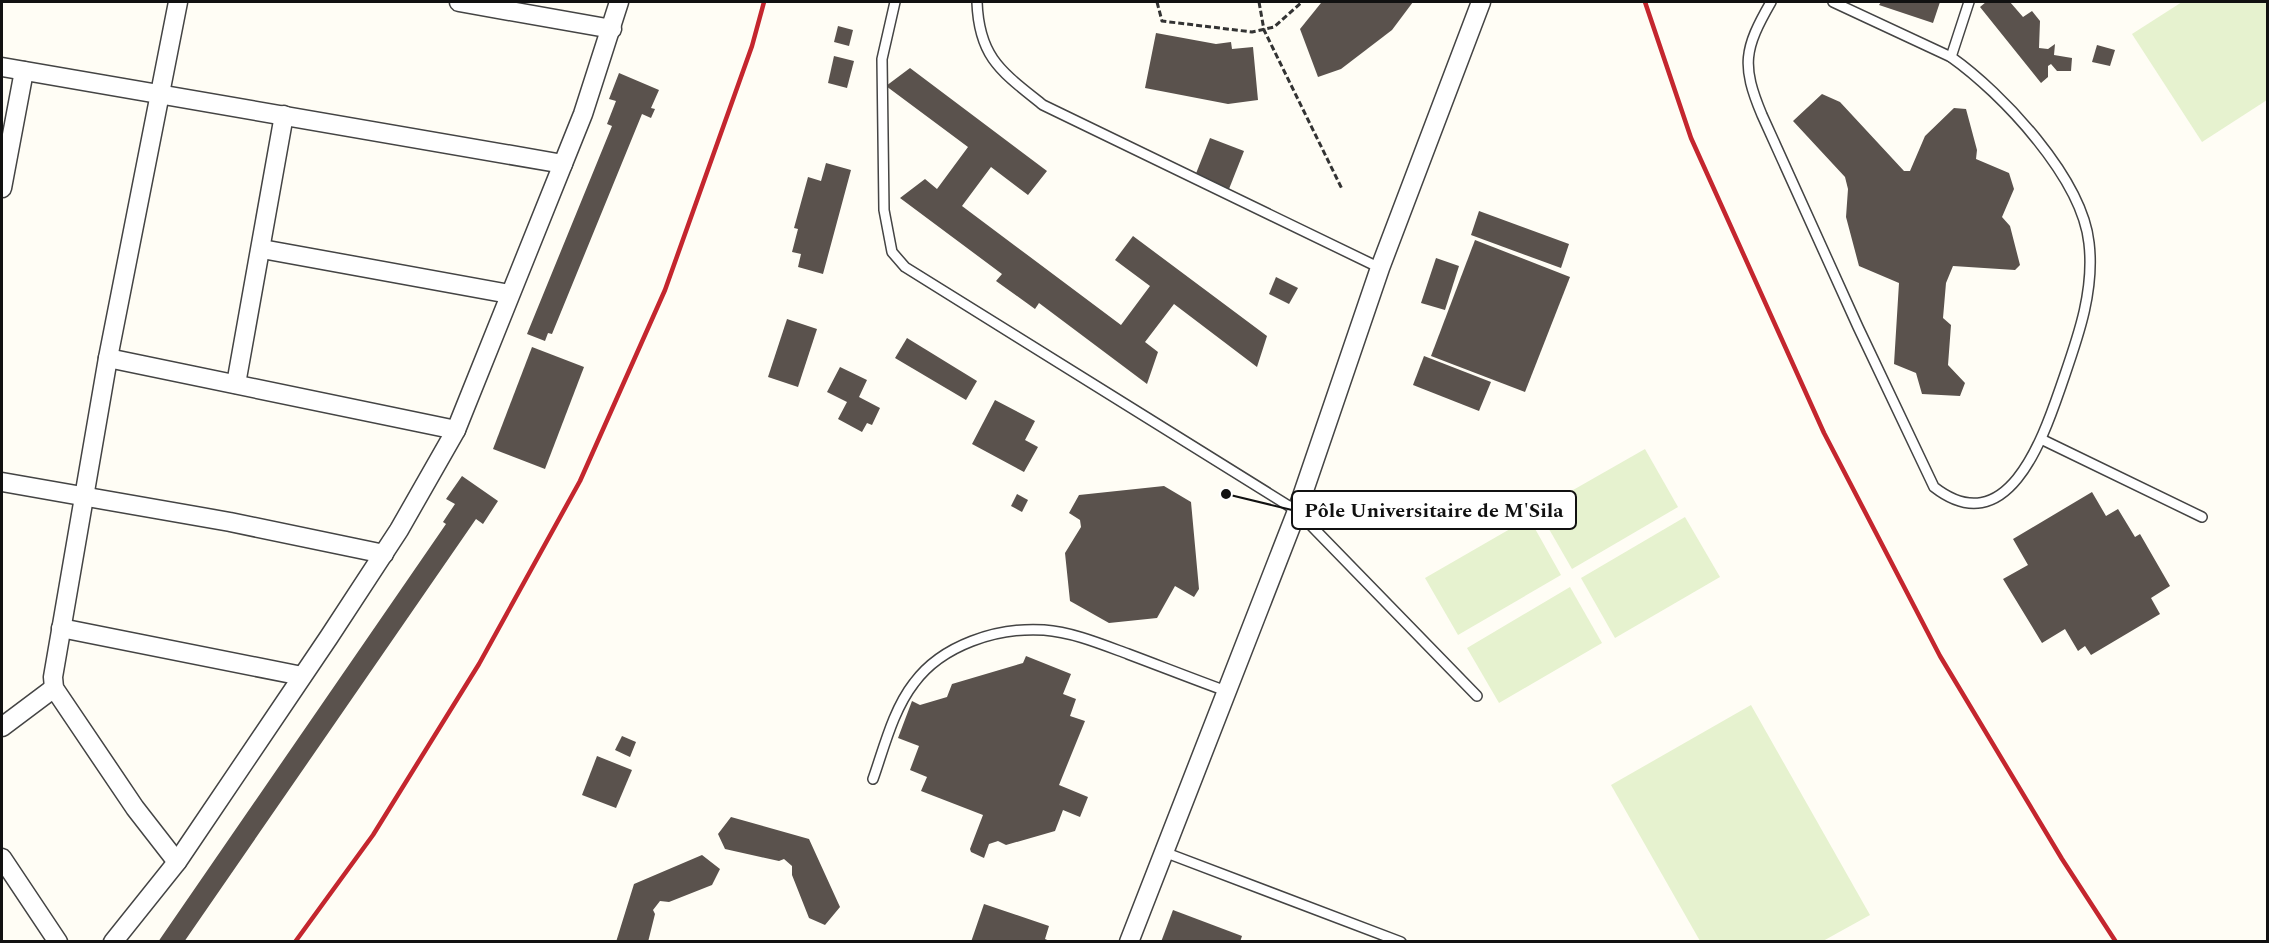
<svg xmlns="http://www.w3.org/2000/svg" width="2269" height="943" font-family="Spectral,serif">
<rect width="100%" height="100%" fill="#fffdf5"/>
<g fill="#e6f2cf">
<polygon points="2182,2 2267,2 2267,100 2202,142 2132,34"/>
<polygon points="1645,449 1678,507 1572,569 1538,510"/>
<polygon points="1685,517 1720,577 1615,638 1581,578"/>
<polygon points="1529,518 1561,575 1458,635 1425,578"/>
<polygon points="1570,587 1602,643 1499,703 1467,648"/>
<polygon points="1751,705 1870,915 1823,941 1700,941 1611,785"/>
</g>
<g fill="#5a524d">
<polygon points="1327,2 1413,2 1392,30 1341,69 1318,77 1300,29 1321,3"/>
<polygon points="1881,2 1940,2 1933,23 1879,5"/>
<polygon points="1986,2 2010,2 2023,17 2032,11 2040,21 2039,48 2048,49 2055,44 2054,55 2072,58 2071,71 2057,71 2051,64 2048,66 2048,77 2041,83 1980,7"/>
<polygon points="838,26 853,30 849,46 834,42"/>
<polygon points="1156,33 1216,44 1231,42 1232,49 1253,47 1258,100 1228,104 1145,88"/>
<polygon points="2097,45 2115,50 2110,66 2092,62"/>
<polygon points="834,56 854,61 847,88 828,83"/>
<polygon points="910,68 1047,171 1028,195 991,167 962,206 1121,325 1150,286 1115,260 1133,236 1267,336 1257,367 1174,304 1145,342 1158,352 1147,384 1039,303 1035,309 996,281 1002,274 900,198 925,179 937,189 968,147 886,86"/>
<polygon points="619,73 659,90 651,108 655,109 651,118 642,114 552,334 548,333 545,341 527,334 612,126 607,124 616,101 609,99"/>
<polygon points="1822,94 1840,102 1904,171 1910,171 1925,136 1954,108 1966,109 1977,150 1976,159 2009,173 2014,189 2002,217 2010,226 2020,265 2015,270 1953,266 1946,283 1943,318 1951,325 1948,365 1965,383 1960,396 1922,394 1916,373 1894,364 1899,283 1859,266 1846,217 1848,189 1845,177 1793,121"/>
<polygon points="1210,138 1244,151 1229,189 1195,176"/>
<polygon points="826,163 851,170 823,274 798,267 801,254 792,252 798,229 794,228 808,177 821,181"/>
<polygon points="1479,211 1569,244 1561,268 1471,235"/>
<polygon points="1475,240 1570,277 1525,392 1431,356"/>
<polygon points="1436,258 1459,266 1445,310 1421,303"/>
<polygon points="1276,277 1298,288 1289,304 1269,294"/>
<polygon points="787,319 817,329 798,387 768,377"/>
<polygon points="907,338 977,381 966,400 895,358"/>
<polygon points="532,347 584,367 545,469 493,449"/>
<polygon points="1424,356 1491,382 1479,411 1413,385"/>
<polygon points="840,367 867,380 859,397 880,408 872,425 867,423 862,432 838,419 847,402 827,392"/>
<polygon points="995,400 1035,421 1025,440 1038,447 1024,472 972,444"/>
<polygon points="462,476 498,501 483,524 476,519 184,942 158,942 446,524 443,522 455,504 446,499"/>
<polygon points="1164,486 1191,502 1199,589 1194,597 1175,586 1157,618 1109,623 1070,601 1065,553 1081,527 1080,520 1069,513 1079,495"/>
<polygon points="2092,492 2106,516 2118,509 2135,537 2140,534 2170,586 2151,598 2160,614 2091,655 2085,646 2078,651 2065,629 2042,643 2003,579 2028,565 2013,539"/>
<polygon points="1017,494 1028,500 1022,512 1011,506"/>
<polygon points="1026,656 1071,674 1063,694 1076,699 1070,716 1085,721 1059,785 1088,797 1080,817 1063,810 1055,831 1006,845 998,841 989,844 984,858 971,852 970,849 983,815 921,791 927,777 910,770 919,746 898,738 912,701 920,705 947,697 952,684 1023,663"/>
<polygon points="622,736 636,742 630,757 615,750"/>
<polygon points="597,756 632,770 616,808 582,795"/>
<polygon points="731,817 809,839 840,907 825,925 809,918 792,875 792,866 784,859 779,861 725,849 718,834"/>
<polygon points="702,855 720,869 712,885 669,902 660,901 653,910 655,914 648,942 616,942 634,884"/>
<polygon points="984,904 1049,926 1045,939 1052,942 971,942"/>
<polygon points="1173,910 1242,936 1240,942 1161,942"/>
</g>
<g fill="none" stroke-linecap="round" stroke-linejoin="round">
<defs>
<g id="service">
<polyline points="895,2 882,59 884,210 892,252 905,267 1297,511 1477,696"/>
<path d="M977 2C979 58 1002 72 1043 105L1380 268"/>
<path d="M1771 2C1744 49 1741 65 1762 115L1858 327 1934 487C2006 543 2042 441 2060 389 2076 342 2095 294 2089 243 2082 178 2002 93 1951 57L1833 2"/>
<polyline points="1951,57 1969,2"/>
<polyline points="2043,440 2202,517"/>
<path d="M873 779C884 748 893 710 914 683 942 645 997 627 1044 630 1072 632 1101 644 1128 654 1160 666 1193 679 1226 691"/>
<polyline points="1164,852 1401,942"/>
</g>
<g id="minor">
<polyline points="459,2 612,29"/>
<polyline points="2,67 563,164"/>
<polyline points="2,188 24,71"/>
<polyline points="262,249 509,294"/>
<polyline points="108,358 456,430"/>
<polyline points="236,384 284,115"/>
<polyline points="2,482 230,522 384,554"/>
<polyline points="61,628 302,676"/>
<polyline points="2,727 54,688"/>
<polyline points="2,858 58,942"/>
<polyline points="177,862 135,808 54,688 53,677 108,358 178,2"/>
<polyline points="113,942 177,862 329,637 399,530 456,430 583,114 619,2"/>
<polyline points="1129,942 1297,511 1380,268 1481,2"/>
</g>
</defs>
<use href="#service" stroke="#444" stroke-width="12"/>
<use href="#minor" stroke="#444" stroke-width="21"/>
<g stroke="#333" stroke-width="3" stroke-dasharray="6 3" stroke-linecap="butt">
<polyline points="1157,2 1162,21 1252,32 1274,27 1302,2"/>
<polyline points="1259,2 1264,30 1342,189"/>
</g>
<use href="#service" stroke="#fff" stroke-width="9"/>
<use href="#minor" stroke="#fff" stroke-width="18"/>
<g stroke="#c4262e" stroke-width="4.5">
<polyline points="1645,2 1691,138 1824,433 1940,656 2062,859 2116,942"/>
<polyline points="295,942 373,835 479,664 580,481 665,290 752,46 764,2"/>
</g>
</g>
<path fill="none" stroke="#111" stroke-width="2" d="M1226 494L1292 510"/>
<circle fill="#111" stroke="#fff" stroke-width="2" cx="1226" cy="494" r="6"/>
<rect fill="#fff" stroke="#111" stroke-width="2" x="1292" y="491" width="284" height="38" rx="6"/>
<g font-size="20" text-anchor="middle" font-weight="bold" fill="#111">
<text x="1434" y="517">Pôle Universitaire de M'Sila</text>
</g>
<rect width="2269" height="943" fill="none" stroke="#111111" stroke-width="6"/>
</svg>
